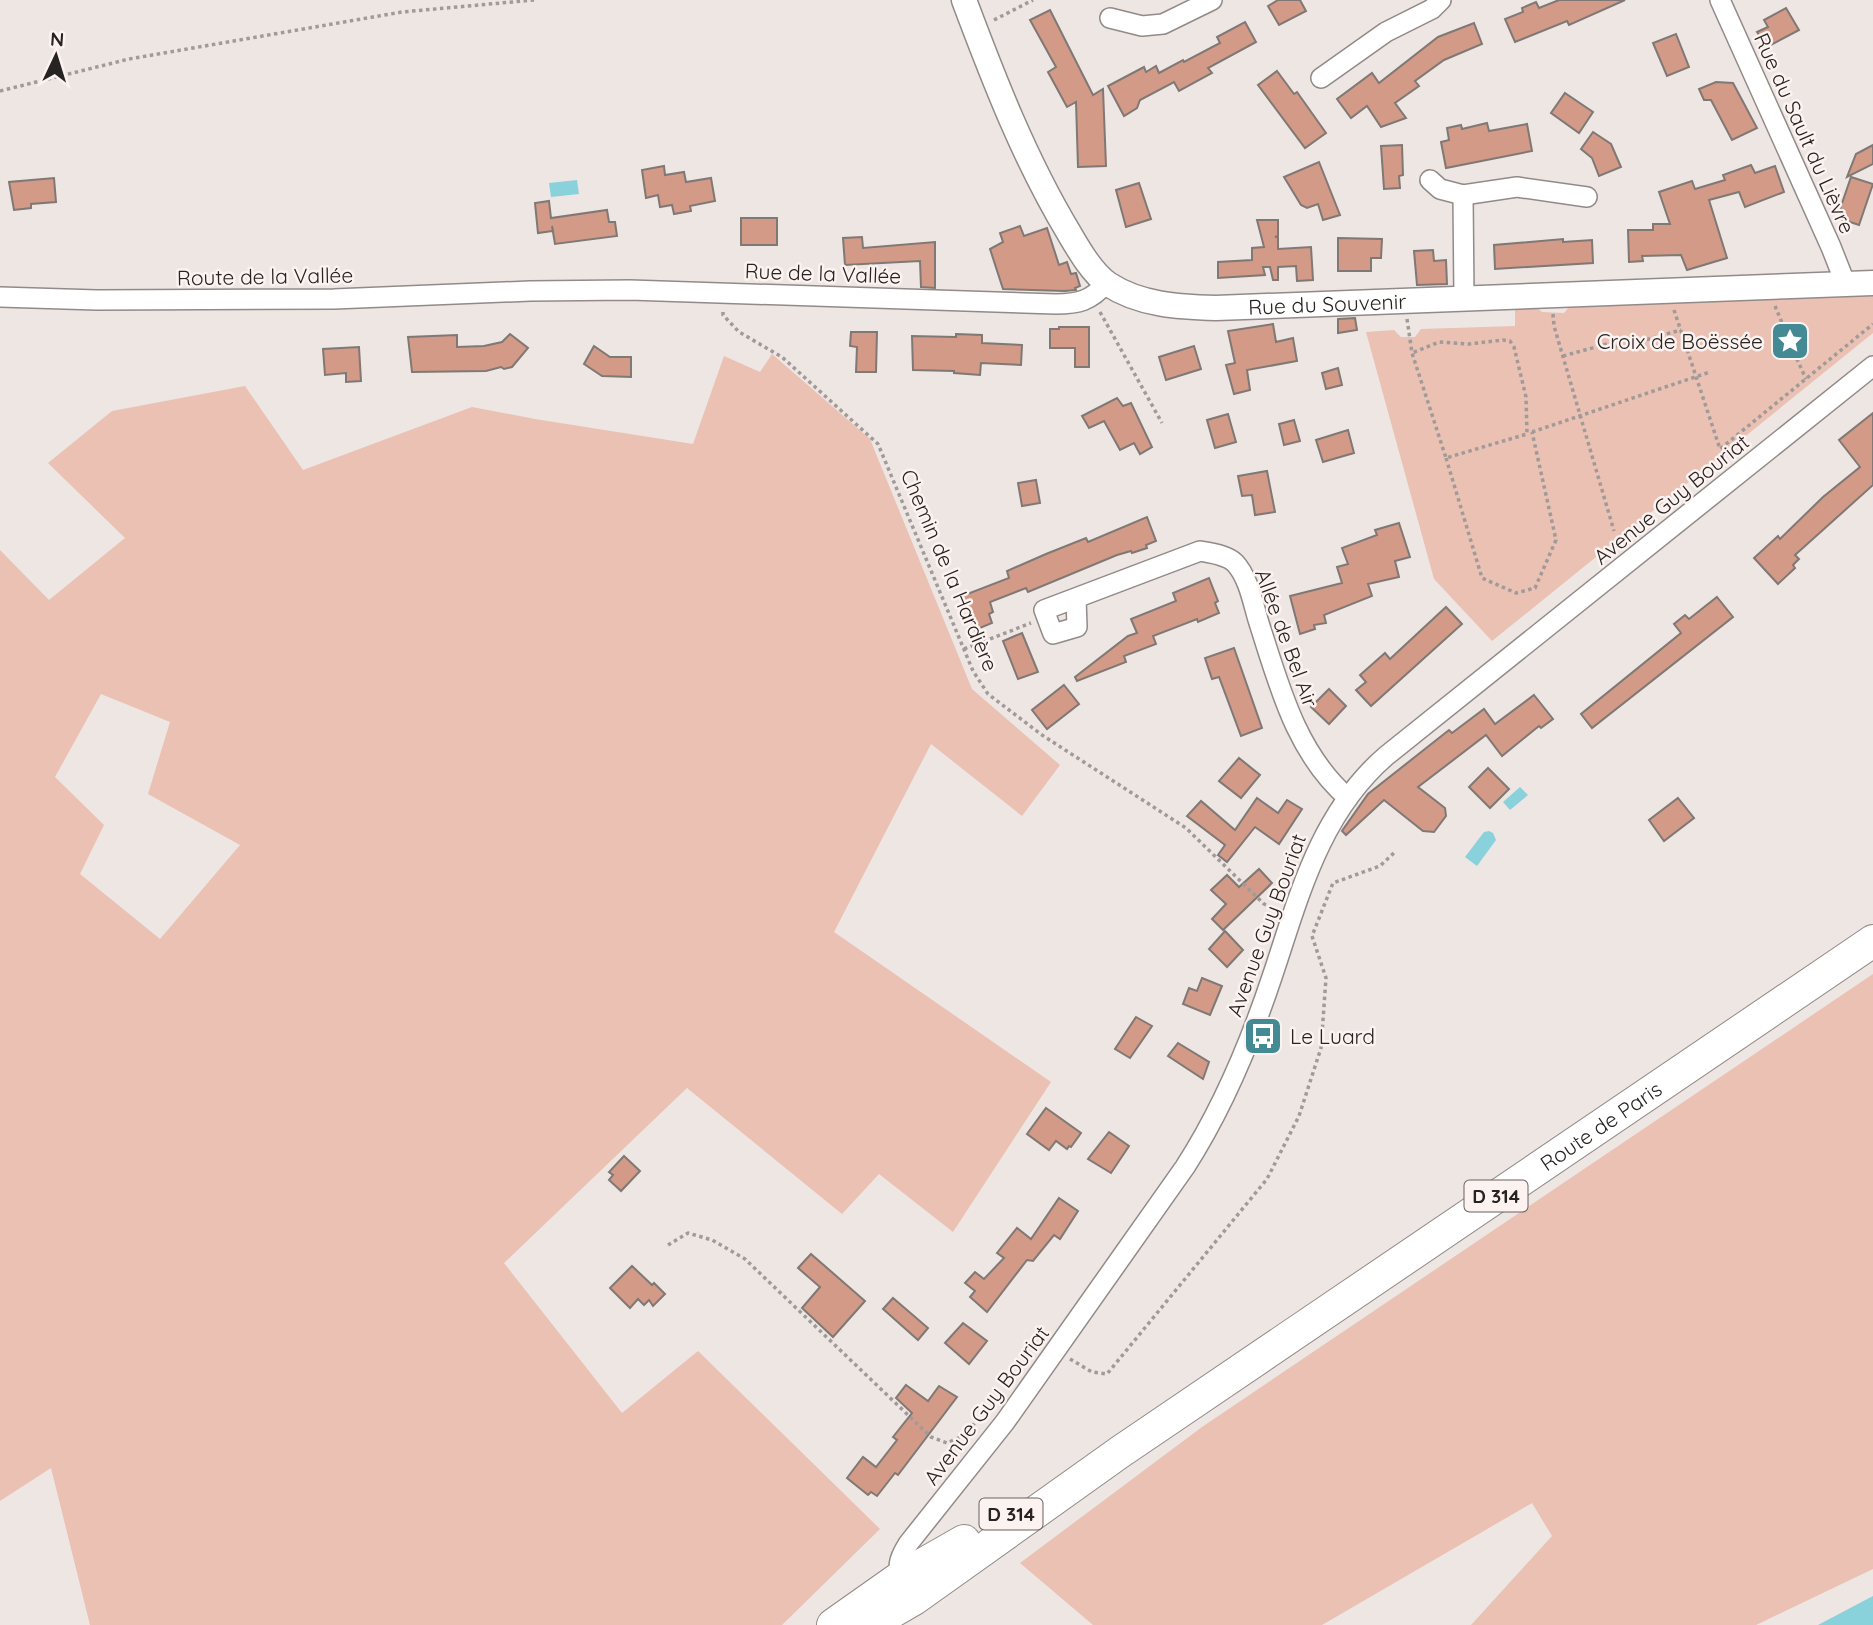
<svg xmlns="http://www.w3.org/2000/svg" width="1873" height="1625" font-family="Quicksand,sans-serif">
<rect width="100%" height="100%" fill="#eee6e3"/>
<g fill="#eac1b3" fill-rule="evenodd">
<polygon points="1873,293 1873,333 1492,641 1434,579 1366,332 1394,330 1401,337 1415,337 1421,329 1515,326 1515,308 1536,307 1542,312 1564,313 1569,307"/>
<path d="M772 354 870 439 972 689 1060 765 1022 816 931 744 834 932 1051 1082 953 1232 879 1174 842 1214 687 1088 504 1263 622 1413 698 1351 880 1529 782 1625H90L51 1468 0 1501V550L49 600 125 538 48 463 112 411 245 386 303 470 472 407 535 419 693 444 724 356 760 372ZM101 694 170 722 148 794 240 845 160 939 80 874 104 825 55 777Z"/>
<polygon points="1873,974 1873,1569 1756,1625 1471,1625 1552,1536 1532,1503 1322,1625 1093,1625 1020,1563 1202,1427"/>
</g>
<g fill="#89d1db">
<polygon points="577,180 579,194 551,197 549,183"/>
<polygon points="1520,787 1528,795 1510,810 1503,802"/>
<polygon points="1489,831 1493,833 1496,840 1477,866 1465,857 1484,832"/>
<polygon points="1873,1596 1873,1625 1818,1625"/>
</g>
<g fill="#d29a87" stroke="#7f7875" stroke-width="2">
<polygon points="1278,0 1300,0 1306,11 1279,25 1268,6"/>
<polygon points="1559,0 1625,0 1569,25 1567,21 1515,42 1505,19 1523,12 1522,8 1536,2 1539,8"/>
<polygon points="1786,8 1799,30 1767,47 1757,32 1768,27 1764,20"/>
<polygon points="1050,10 1093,95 1103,89 1106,166 1078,167 1076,102 1067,107 1048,72 1056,67 1030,20"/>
<polygon points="1245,22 1256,42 1208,68 1212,73 1179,91 1174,82 1140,100 1137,108 1124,116 1108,86 1144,67 1146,72 1156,66 1159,73 1183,60 1184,62 1220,43 1217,37"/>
<polygon points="1474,23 1482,44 1444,60 1415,81 1419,86 1395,103 1406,118 1381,127 1367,106 1351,118 1337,99 1372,73 1379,83 1438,37"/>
<polygon points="1676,34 1689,67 1667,76 1653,43"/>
<polygon points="1277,71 1294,94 1297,92 1326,133 1305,148 1258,85"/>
<polygon points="1716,82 1733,83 1757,128 1732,140 1711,100 1704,100 1699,89"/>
<polygon points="1565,93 1593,112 1579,133 1551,113"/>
<polygon points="1487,123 1489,131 1527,124 1532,151 1446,168 1441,142 1449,140 1447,128 1461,125 1462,129"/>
<polygon points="1593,132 1611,144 1621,167 1599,176 1592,158 1581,149"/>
<polygon points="1402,145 1403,175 1399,176 1400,188 1384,189 1381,146"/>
<polygon points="1873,145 1873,164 1847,177 1856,154"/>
<polygon points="1319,162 1340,215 1323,220 1318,204 1307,208 1301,205 1284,177"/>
<polygon points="1751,165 1755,173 1775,166 1784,192 1745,207 1739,192 1709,200 1727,258 1687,270 1681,255 1642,256 1643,261 1629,262 1628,230 1653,230 1653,224 1670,224 1659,192 1692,181 1695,189 1725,180 1723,175"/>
<polygon points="664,166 665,175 684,172 686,182 711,178 715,201 690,206 691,211 674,214 672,205 660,207 658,195 646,198 642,170"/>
<polygon points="1851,177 1873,184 1859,225 1841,219 1844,210 1840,209"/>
<polygon points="54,178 56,202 31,204 31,208 14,210 9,182"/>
<polygon points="1139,183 1151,219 1126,227 1116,190"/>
<polygon points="549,201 551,218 607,210 609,222 615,222 617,236 555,244 552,226 553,231 538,233 535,203"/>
<rect x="741" y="218" width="36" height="27"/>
<polygon points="1257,220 1278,220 1278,236 1275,237 1278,237 1278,249 1311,247 1313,280 1297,281 1296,266 1278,267 1278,280 1273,280 1270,267 1263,267 1265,275 1218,278 1218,262 1252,260 1252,248 1264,247"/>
<polygon points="1020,226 1024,236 1047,228 1059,265 1067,262 1071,274 1076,273 1080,286 1075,288 1076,290 1065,291 1003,289 990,249 1003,242 1000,233"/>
<polygon points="862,237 863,248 935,242 935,288 921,287 920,261 845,265 843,238"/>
<polygon points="1338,238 1382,239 1381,258 1371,258 1371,271 1338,271"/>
<polygon points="1563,239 1563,242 1592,240 1593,263 1495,269 1494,245"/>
<polygon points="1433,250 1434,261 1446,260 1447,284 1417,285 1414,251"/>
<polygon points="1355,318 1357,330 1338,333 1338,319"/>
<polygon points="1273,324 1276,342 1293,338 1297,361 1247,370 1250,390 1234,394 1226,365 1235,363 1228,331"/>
<polygon points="1059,327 1089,327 1089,367 1075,367 1075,348 1050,348 1050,329 1059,329"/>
<polygon points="851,332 877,332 876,372 856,372 857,347 850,346"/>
<polygon points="510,334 528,348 512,367 504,369 501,367 486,371 412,372 408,337 457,335 457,347 484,346 502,342"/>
<polygon points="956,334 982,335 982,343 1022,345 1021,365 981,363 980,375 954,373 954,371 913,370 912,336 956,337"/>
<polygon points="594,346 610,357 631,357 631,377 602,376 584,364"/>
<polygon points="1194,346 1201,369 1166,380 1159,357"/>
<polygon points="359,347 361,381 346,382 346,373 325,375 323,349"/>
<polygon points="1338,368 1342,385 1326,389 1322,373"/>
<polygon points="1117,398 1123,406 1131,403 1152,447 1140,454 1134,443 1120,450 1104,421 1089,428 1082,416"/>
<polygon points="1873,413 1873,485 1795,555 1799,559 1793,565 1795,568 1778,584 1754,558 1778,536 1780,539 1823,497 1860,467 1839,440"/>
<polygon points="1228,414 1236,442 1215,448 1207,420"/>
<polygon points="1294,420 1300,441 1284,445 1279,424"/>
<polygon points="1348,430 1354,453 1323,462 1316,440"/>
<polygon points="1267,471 1275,512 1255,515 1252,495 1242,496 1238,476"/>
<polygon points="1036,480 1040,503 1022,506 1018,483"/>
<polygon points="1147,517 1156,541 1146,545 1147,548 1132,553 1131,551 1117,555 1028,592 1026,588 990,602 993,612 989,614 992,623 975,630 962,596 1009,578 1007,571 1046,554 1086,538 1088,542"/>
<polygon points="1399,523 1410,557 1395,561 1399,577 1368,584 1372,596 1324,615 1326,623 1314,625 1315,629 1300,634 1290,596 1342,583 1337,567 1348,564 1342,548 1377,535 1375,530"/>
<polygon points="1209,578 1218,601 1215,603 1219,613 1198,622 1197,619 1153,636 1156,644 1124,656 1126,662 1077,681 1075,677 1128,636 1137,633 1131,619 1176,601 1173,593"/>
<polygon points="1717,597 1733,617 1592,728 1581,714 1681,633 1674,624 1685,615 1689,619"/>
<polygon points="1446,607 1462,624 1371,706 1356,690 1366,682 1360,675 1385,653 1390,659"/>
<polygon points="1022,633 1038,672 1018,679 1003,641"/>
<polygon points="1234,648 1262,728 1241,736 1219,677 1212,679 1205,658"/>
<polygon points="1064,685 1079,704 1047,729 1032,710"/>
<polygon points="1329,689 1346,706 1329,724 1311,707"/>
<polygon points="1534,695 1553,719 1541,728 1539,726 1502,756 1486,735 1418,787 1445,808 1446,816 1434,832 1423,831 1384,800 1346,835 1342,831 1368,794 1449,730 1452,733 1484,709 1495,724"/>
<polygon points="1239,758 1260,775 1241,798 1219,781"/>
<polygon points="1488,768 1509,789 1490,808 1469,787"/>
<polygon points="1257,798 1278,813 1287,800 1302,809 1279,844 1255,827 1227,862 1218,855 1225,845 1187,816 1201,801 1235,830"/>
<polygon points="1678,798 1694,818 1664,841 1649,820"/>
<polygon points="1259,869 1272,883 1223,930 1212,919 1226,904 1211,890 1227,875 1239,887"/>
<polygon points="1225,931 1243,950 1227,967 1209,949"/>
<polygon points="1202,978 1222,986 1210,1015 1183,1004 1189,988 1197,991"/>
<polygon points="1136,1017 1152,1026 1130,1058 1115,1049"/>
<polygon points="1178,1043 1209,1062 1203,1079 1168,1056"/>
<polygon points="1046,1108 1081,1133 1071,1147 1069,1146 1067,1149 1056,1141 1049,1150 1027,1134"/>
<polygon points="1109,1132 1129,1146 1111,1173 1088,1159"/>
<polygon points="624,1156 640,1171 621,1191 609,1180 613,1175 609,1172"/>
<polygon points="1059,1198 1078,1211 1060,1239 1054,1235 1033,1261 1027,1260 987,1312 970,1297 975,1291 965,1283 975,1272 984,1279 1004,1258 997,1253 1017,1228 1031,1239"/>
<polygon points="811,1254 865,1301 833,1337 802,1308 820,1287 798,1268"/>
<polygon points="632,1266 652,1285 654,1283 665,1294 653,1306 649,1300 644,1305 638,1299 630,1308 610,1288"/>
<polygon points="893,1298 928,1328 918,1340 883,1309"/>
<polygon points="963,1323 987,1341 969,1364 945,1343"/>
<polygon points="906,1385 928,1401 939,1386 957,1397 898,1475 895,1473 877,1496 871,1492 868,1495 847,1478 863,1457 876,1467 897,1440 893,1437 912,1413 896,1398"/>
</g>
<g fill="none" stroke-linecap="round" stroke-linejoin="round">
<defs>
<g id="minor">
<polyline points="1720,0 1831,247 1846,285"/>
<polyline points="1110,18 1142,26 1163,24 1212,0"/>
<polyline points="1321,78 1386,32 1432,9 1441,0"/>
<polyline points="1430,180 1440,189 1463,195 1464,299"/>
<polyline points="1463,195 1517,187 1587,197"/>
<path d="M0 297 97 300 334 299 530 291 630 290 1056 304C1078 304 1091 301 1106 283"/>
<path d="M1076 598 1077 627 1053 634 1044 610 1200 551C1211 553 1227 555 1235 563 1249 578 1253 604 1259 623 1279 685 1296 753 1348 798"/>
<path d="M905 1583C896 1567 898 1560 908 1544L1005 1422 1185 1167C1223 1108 1250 1043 1272 977 1299 897 1319 814 1386 756L1873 366"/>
</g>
<g id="tertiary">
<path id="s1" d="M964 0C994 80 1025 160 1069 233 1079 250 1092 273 1108 284 1140 305 1179 307 1216 308L1873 283"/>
</g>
<g id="primary">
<polyline points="833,1625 901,1577 964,1541"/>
<path id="s2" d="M869 1625 914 1599 1120 1452 1873 941"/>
</g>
</defs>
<use href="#minor" stroke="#928a88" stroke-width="22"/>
<use href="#tertiary" stroke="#928a88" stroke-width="27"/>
<use href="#primary" stroke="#928a88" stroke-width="34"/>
<g stroke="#a09a98" stroke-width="3.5" stroke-dasharray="3.5 3.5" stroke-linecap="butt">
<polyline points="994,20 1033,0"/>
<polyline points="0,91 129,59 402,12 534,0"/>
<polyline points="1775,306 1787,335 1783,340 1785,345 1791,346 1806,379"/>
<polyline points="1674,310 1720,449 1873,324"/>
<polyline points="723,312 723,315 739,332 782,357 878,444 973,671 988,694 1042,735 1186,828 1264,904 1275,909"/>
<polyline points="1100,312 1162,423"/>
<polyline points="1553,314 1554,326 1614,531"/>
<polyline points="1407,319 1412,353 1446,458 1527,434 1526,397 1514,347 1510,341 1503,340 1469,344 1439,342 1412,353"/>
<polyline points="1563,356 1614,342 1616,348 1681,330"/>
<polyline points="1532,432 1710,372"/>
<polyline points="1446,458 1482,578 1516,593 1535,588 1556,540 1532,432"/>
<polyline points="964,649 1031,623"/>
<polyline points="668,1245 688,1233 712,1240 745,1259 931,1437 947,1443 965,1435 983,1413 989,1411"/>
<polyline points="1070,1359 1092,1372 1107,1374 1267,1179 1299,1116 1321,1048 1326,978 1312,936 1333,883 1380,866 1396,851"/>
</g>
<use href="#minor" stroke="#fff" stroke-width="19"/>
<use href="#tertiary" stroke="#fff" stroke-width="24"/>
<use href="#primary" stroke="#fff" stroke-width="32"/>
</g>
<defs>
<symbol id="sight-square" viewBox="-11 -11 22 22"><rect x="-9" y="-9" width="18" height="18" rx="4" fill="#448a94" stroke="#fcf3f0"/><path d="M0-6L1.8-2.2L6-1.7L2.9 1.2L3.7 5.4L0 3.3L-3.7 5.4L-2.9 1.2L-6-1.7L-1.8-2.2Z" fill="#fff"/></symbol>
<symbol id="bus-square" viewBox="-11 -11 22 22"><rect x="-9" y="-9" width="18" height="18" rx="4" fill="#448a94" stroke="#fcf3f0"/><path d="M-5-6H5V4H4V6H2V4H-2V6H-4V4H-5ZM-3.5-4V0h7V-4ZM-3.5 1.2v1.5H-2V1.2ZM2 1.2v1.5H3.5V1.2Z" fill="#fff"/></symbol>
</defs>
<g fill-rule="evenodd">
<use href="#sight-square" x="1768" y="319" width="44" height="44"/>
<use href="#bus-square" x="1241" y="1014" width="44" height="44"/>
</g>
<g text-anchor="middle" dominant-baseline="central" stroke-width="5" stroke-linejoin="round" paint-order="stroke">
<g fill="#fcf3f0" stroke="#666160" stroke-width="2">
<rect x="1464.5" y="1180.5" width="63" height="31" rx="5"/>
<rect x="979.5" y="1498.5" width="63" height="31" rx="5"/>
</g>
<g font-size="19" font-weight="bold" fill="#262322">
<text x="1496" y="1196">D 314</text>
<text x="1011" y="1514">D 314</text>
</g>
<g font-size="21" fill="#262322" stroke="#fcf3f0">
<text transform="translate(1805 133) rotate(66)">Rue du Sault du Lièvre</text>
<text transform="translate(823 273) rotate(2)">Rue de la Vallée</text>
<text transform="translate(265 276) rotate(-1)">Route de la Vallée</text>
<text stroke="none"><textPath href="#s1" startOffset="544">Rue du Souvenir</textPath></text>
<text transform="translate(1671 499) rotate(-39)">Avenue Guy Bouriat</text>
<text transform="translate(950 570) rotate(67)">Chemin de la Hardière</text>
<text transform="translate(1287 638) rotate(70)">Allée de Bel Air</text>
<text transform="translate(1266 925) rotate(-70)">Avenue Guy Bouriat</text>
<text stroke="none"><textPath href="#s2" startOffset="886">Route de Paris</textPath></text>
<text transform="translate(986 1405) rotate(-53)">Avenue Guy Bouriat</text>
</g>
<g font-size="21" fill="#262322" stroke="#fcf3f0" text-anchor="end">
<text x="1763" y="341">Croix de Boëssée</text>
<text x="1290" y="1036" text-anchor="start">Le Luard</text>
</g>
</g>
<g transform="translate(56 56) rotate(4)" stroke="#fcf3f0" stroke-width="5" paint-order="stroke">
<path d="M0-5L12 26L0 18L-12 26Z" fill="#262322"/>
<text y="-10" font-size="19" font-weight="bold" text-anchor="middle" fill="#262322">N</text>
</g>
</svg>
